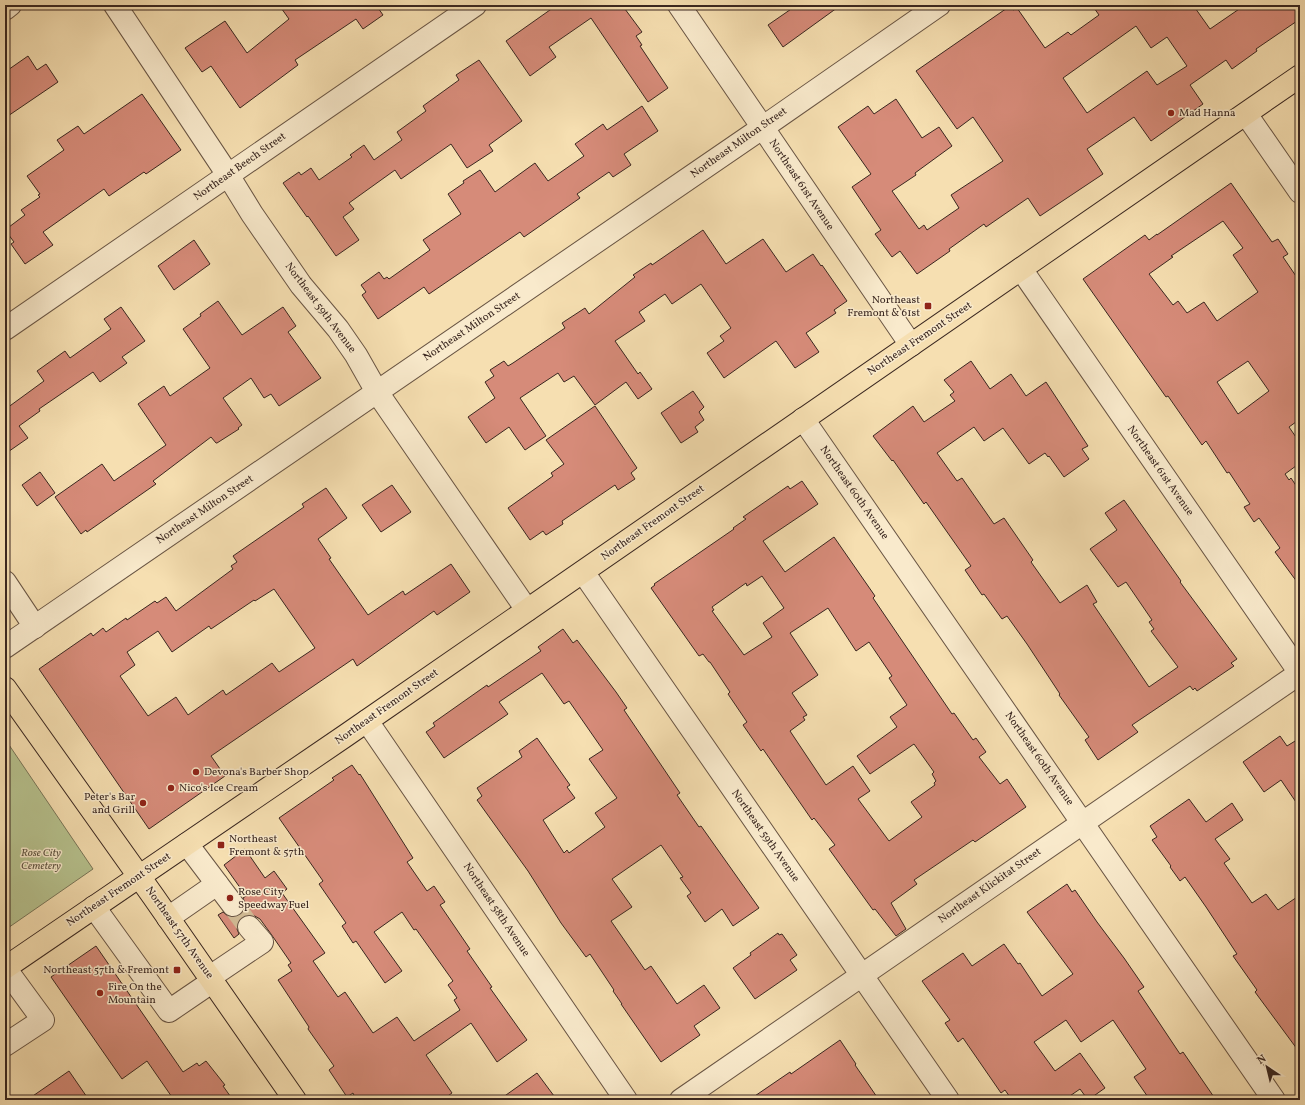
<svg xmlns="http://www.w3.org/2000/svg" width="1305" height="1105" font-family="Vollkorn,serif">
<rect width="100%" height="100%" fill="#f6dfb1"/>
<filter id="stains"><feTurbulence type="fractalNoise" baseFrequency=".005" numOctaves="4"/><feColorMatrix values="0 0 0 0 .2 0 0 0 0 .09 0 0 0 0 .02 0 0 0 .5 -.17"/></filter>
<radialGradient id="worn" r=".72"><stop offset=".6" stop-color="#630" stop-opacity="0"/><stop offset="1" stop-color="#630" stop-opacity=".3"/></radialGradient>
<polygon fill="#b7c38f" stroke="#787558" points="5,739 93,869 5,930"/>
<g fill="#d68b79" stroke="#3a2720" fill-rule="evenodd">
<polygon points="279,5 376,5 383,15 363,29 356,19 295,60 298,65 240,108 211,66 202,72 185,48 225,21 247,53 289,19"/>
<polygon points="557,5 622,5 642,32 636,36 642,45 640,46 668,88 648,102 591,18 549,47 556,57 530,76 506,41"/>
<polygon points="797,5 841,5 783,47 768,25"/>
<path d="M1092 5H1193L1210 29 1245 5H1300V19L1256 49 1257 51 1232 69 1226 60 1190 85 1203 104 1151 141 1134 117 1087 149 1103 174 1040 216 1028 198 986 227 984 224 949 249 950 251 917 274 900 251 892 257 875 234 881 230 852 187 871 174 838 127 868 106 874 114 896 99 922 138 939 127 952 146 915 173 916 175 892 191 919 229 924 225 927 230 959 208 951 195 1003 161 973 117 957 129 916 71 1010 6 1013 10 1017 8 1045 48 1068 32 1071 35 1099 15ZM1136 26 1151 48 1167 37 1187 66 1157 85 1147 71 1087 113 1063 78Z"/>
<polygon points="28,56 37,70 46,64 58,82 5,118 5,72"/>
<polygon points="479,60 522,121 489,145 493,151 467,168 451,144 401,179 395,170 349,203 354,209 343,217 359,240 336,256 308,216 307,217 283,183 299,172 301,175 311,168 319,180 352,157 350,155 364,145 374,160 402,140 397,132 426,111 423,106 459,80 456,75"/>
<polygon points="142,94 181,150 146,174 144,172 109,196 104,189 43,232 53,245 25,264 11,244 14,242 5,230 25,215 21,210 40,197 38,195 40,194 27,176 64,150 57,140 78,126 84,134"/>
<polygon points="642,106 658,131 624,154 631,165 613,177 609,172 577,194 580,198 524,237 520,232 429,294 424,287 378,319 362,295 366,292 361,285 379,272 384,279 387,277 389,279 430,250 423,240 461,214 448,194 464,183 463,181 480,170 495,192 535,163 548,181 584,156 575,144 603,124 607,130"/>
<path d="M1231 183 1272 242 1278 239 1288 254 1283 257 1300 282V419L1289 427 1300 443V463L1285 474 1289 480 1291 478 1299 490 1297 492 1300 496V586L1275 552 1280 548 1259 518 1254 522 1244 507 1250 504 1229 472 1227 473 1206 441 1202 445 1168 396 1166 397 1083 279 1145 235 1149 240 1157 234V235ZM1223 221 1243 248 1233 255 1258 292 1217 321 1204 302 1187 313 1178 301 1173 305 1149 274 1173 257 1171 256ZM1248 361 1269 391 1238 414 1217 382Z"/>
<polygon points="703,230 726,264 763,239 786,272 813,254 821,266 822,265 847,301 834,310 836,313 806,333 819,352 795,368 776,341 724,378 707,353 724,341 720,336 731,328 701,284 672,304 665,294 639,312 645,321 615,341 638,374 640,372 652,389 638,399 626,382 595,405 574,376 564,382 558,373 520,398 546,436 525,450 509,427 486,443 468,417 495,398 485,382 494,376 490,370 504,361 508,366 513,363 565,328 562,323 585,308 589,314 635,277 633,275 651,263 652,265"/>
<polygon points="194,240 210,264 174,290 158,266"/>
<polygon points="218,301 242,335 283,307 296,326 288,332 321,378 279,406 271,394 264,398 251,378 223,398 242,425 238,428 239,429 217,443 216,443 211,437 153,481 156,484 87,532 86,530 81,534 55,497 102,464 114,481 166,445 138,404 164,386 170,396 210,368 183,329 201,316 200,314"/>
<polygon points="121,307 145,341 122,357 127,363 100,382 93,372 39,409 40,411 19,426 28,438 5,454 5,405 7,408 44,381 37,371 65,351 70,358 111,329 104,319"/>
<polygon points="971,361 990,389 1011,374 1026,396 1046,382 1088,446 1082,449 1089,459 1064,477 1049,456 1048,457 1045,453 1029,464 1003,428 984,441 974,427 937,453 957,481 962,478 994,524 1004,518 1033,560 1031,562 1060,603 1087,585 1097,602 1093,604 1149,687 1178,667 1151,631 1154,629 1149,622 1152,620 1126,582 1118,587 1090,549 1117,530 1105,513 1124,500 1181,581 1180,582 1237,659 1231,663 1234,666 1197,691 1195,688 1193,690 1190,686 1132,725 1138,732 1098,760 1085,740 1089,737 1059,695 1060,694 1027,644 1007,616 1002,619 984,594 982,595 965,570 971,566 926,502 924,504 893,460 892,461 873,436 913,406 924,422 955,401 950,395 954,392 944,380"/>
<polygon points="693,391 704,407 699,412 704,420 695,427 698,432 681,443 661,413"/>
<polygon points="595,406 637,468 631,473 635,479 618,490 615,485 562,521 563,524 546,535 543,531 530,540 508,508 553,476 551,473 564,464 546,440"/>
<polygon points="40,472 55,493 37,506 22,485"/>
<path d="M802 481 818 504 763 541 785 572 834 537 875 596 873 598 952 714 954 713 973 740 976 738 986 752 979 757 1000 784 1007 779 1026 807 975 842 973 840 914 880 917 884 891 903 906 929 896 936 875 909 873 910 829 849 835 845 814 818 812 820 763 749 761 751 743 725 747 722 728 694 730 692 710 662H709L703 654 699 656 651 588 655 585 654 584 734 529 733 528 746 519 743 517 788 486 790 489ZM762 576 784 608 763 623 772 637 744 655 712 611 714 610 712 607 746 583 747 586ZM828 608 856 651 869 642 892 676 889 678 907 705 890 717 897 727 857 756 870 774 914 744 934 772 932 774 936 781 934 783 935 785 911 802 922 817 889 841 858 799 870 791 853 766 826 785 790 731 805 720 803 717 807 715 792 693 818 675 790 633Z"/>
<polygon points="392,485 411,512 381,532 362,505"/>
<path d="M326 488 347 518 318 539 331 558 329 559 368 615 403 591 405 595 451 564 470 592 437 615 434 611 357 666 353 659 211 756 225 776 149 829 39 669 91 633 93 636 103 628 106 632 126 618 127 620 155 601 157 603 166 597 176 611 233 569 231 566 237 562 233 556 304 507 302 504ZM274 589 315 648 279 672 272 663 226 695 223 690 188 715 176 697 148 716 120 676 135 665 127 652 158 631 172 652 209 626 211 629 254 600 255 601Z"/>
<polygon points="563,629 573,643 577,640 616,692 627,708 624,710 680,793 677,795 699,827 701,826 759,908 733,926 722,909 705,922 687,896 691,893 680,878 683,877 661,845 612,879 632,907 611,921 645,970 651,966 677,1004 704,985 720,1008 694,1026 700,1035 661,1062 621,1004 622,1004 613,991 614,990 590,954 586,957 561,923 528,871 477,800 482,796 477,788 522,757 519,751 537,738 570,785 567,787 575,798 543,820 564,853 567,850 569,853 605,827 595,813 617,798 589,759 603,750 569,701 564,704 542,673 499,702 508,714 444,758 426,732 435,726 433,723 487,685 488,687 541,651 538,647"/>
<polygon points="1280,736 1287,746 1300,738 1300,808 1281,780 1264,792 1243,762"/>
<polygon points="352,765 359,775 360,774 413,858 407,862 427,891 434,886 445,902 440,905 470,949 467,951 492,987 490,988 527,1040 497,1062 471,1023 426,1055 452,1093 442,1100 356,1100 353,1093 347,1097 329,1070 334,1066 308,1029 309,1027 278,980 292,971 288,965 291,963 271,934 260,919 253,915 247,915 241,917 237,923 237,929 239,934 234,938 218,915 223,912 228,916 235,917 241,915 245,910 245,903 243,898 246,896 224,865 245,849 265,878 274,871 287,889 282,893 325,953 313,961 338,997 345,992 373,1033 397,1017 414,1041 460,1010 454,1000 457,998 448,985 453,981 416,929 414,930 402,912 374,932 402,971 385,983 356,941 353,943 342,926 346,923 319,884 323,881 279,818 334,780 332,778"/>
<polygon points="1189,799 1206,822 1232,803 1243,820 1215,839 1230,859 1224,863 1252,903 1266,894 1278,910 1300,895 1300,1053 1255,992 1257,990 1233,956 1237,954 1206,907 1185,877 1180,881 1170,867 1171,866 1152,840 1157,837 1150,826"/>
<polygon points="1067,884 1072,892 1075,890 1097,922 1124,958 1144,987 1138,991 1180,1054 1183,1052 1216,1100 1150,1100 1134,1077 1146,1069 1113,1020 1081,1042 1066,1020 1034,1042 1055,1071 1080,1053 1105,1088 1088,1100 1080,1089 1064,1100 1012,1100 1005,1090 1001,1093 963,1038 958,1042 945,1023 950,1020 922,981 963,953 972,966 1004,944 1018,964 1020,963 1042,996 1073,974 1027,912"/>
<polygon points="778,933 779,935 782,934 797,955 790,960 797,970 755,999 733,968 751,955 750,953"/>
<polygon points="96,946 183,1072 197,1063 199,1066 206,1061 225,1085 223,1086 233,1100 174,1100 147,1061 122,1079 51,977"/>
<polygon points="840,1040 856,1064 855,1065 879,1100 749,1100 790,1072 791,1074"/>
<polygon points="69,1071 89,1100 27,1100"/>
<polygon points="537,1073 557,1100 499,1100"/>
</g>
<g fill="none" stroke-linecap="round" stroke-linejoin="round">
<polyline stroke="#d0ba94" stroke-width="22" stroke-dasharray="22 11" stroke-linecap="butt" points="233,905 249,927"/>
<defs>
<g id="minor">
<polyline points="115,5 228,175 252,214 301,285 338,329 356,355 377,392 527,610"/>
<polyline points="679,5 911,345"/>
<polyline points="5,9 10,5"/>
<polyline points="1246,114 1300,192"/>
<polyline points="1021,269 1300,673"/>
<polyline points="5,329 475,5"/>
<polyline points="803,419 1274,1100"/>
<polyline points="583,572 948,1100"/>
<polyline points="5,582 35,627"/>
<polyline points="5,647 762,128 939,5"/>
<polyline points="367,721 626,1100"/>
<polyline points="187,844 233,905"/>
<polyline points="94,907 169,1011 213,981"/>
<polyline points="168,918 217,884"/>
<polyline points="5,968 43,1020 5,1045"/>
<polyline points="210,977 262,942 249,927"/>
<polyline points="681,1100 1300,673"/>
</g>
<g id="major">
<polyline points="5,688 153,896 295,1100"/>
<polyline points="5,968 345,736 1300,76"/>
</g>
</defs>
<use href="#minor" stroke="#695544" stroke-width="24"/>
<use href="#major" stroke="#3a2720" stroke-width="24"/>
<use href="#minor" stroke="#f9eacc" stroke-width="22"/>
<use href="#major" stroke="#f6dfb1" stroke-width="22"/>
</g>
<g fill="#8f2418" stroke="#f9eacc" stroke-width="1.5">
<circle cx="1171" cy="113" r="4"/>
<rect x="924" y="302" width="8" height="8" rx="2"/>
<circle cx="196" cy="772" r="4"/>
<circle cx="171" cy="788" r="4"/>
<circle cx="143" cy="803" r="4"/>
<rect x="217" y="841" width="8" height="8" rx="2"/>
<circle cx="230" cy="898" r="4"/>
<rect x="173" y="966" width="8" height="8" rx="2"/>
<circle cx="100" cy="993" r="4"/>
</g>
<g text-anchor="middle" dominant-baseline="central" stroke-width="3" stroke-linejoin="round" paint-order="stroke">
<g font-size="11" fill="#3a2720" stroke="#f9eacc" text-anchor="start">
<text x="1179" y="113">Mad Hanna</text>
<text x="920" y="300" text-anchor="end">Northeast<tspan x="920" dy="13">Fremont &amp; 61st</tspan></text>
<text x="204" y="772">Devona's Barber Shop</text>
<text x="179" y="788">Nico's Ice Cream</text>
<text x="135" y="797" text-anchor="end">Peter's Bar<tspan x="135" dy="13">and Grill</tspan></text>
<text x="229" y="839">Northeast<tspan x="229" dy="13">Fremont &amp; 57th</tspan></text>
<text x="238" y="892">Rose City<tspan x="238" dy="13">Speedway Fuel</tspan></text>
<text x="169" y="970" text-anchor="end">Northeast 57th &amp; Fremont</text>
<text x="108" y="987">Fire On the<tspan x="108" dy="13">Mountain</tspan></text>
</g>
<g font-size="11" fill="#3a2720" stroke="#f9eacc">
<text transform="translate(739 143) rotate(-35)">Northeast Milton Street</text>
<text transform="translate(240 167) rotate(-35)">Northeast Beech Street</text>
<text transform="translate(801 185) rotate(56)">Northeast 61st Avenue</text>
<text transform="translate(320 308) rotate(53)">Northeast 59th Avenue</text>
<text transform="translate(472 327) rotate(-34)">Northeast Milton Street</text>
<text transform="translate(920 339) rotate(-34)">Northeast Fremont Street</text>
<text transform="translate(1160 471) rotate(55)">Northeast 61st Avenue</text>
<text transform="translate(854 493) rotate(55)">Northeast 60th Avenue</text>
<text transform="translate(205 510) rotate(-34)">Northeast Milton Street</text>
<text transform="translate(653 523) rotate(-35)">Northeast Fremont Street</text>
<text transform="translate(387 707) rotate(-35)">Northeast Fremont Street</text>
<text transform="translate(1039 759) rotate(55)">Northeast 60th Avenue</text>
<text transform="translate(765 836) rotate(55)">Northeast 59th Avenue</text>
<text transform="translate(990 886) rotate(-35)">Northeast Klickitat Street</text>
<text transform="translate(119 890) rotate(-34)">Northeast Fremont Street</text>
<text transform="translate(496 910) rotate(56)">Northeast 58th Avenue</text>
<text transform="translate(179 933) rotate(55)">Northeast 57th Avenue</text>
</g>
<g font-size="11" font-style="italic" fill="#594e3c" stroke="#f9eacc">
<text x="41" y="853">Rose City<tspan x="41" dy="13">Cemetery</tspan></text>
</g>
</g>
<rect width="1305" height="1105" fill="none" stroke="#f6dfb1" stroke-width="20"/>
<rect x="6" y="6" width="1293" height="1093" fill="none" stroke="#3a2720" stroke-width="2"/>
<rect x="10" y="10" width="1285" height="1085" fill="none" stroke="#3a2720"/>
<g transform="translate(1267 1067) rotate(325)" stroke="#f9eacc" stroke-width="3" paint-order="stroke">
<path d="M0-3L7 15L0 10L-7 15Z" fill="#3a2720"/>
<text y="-6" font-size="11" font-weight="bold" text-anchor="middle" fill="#3a2720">N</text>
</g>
<rect width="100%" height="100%" filter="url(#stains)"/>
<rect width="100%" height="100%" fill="url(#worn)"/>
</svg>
